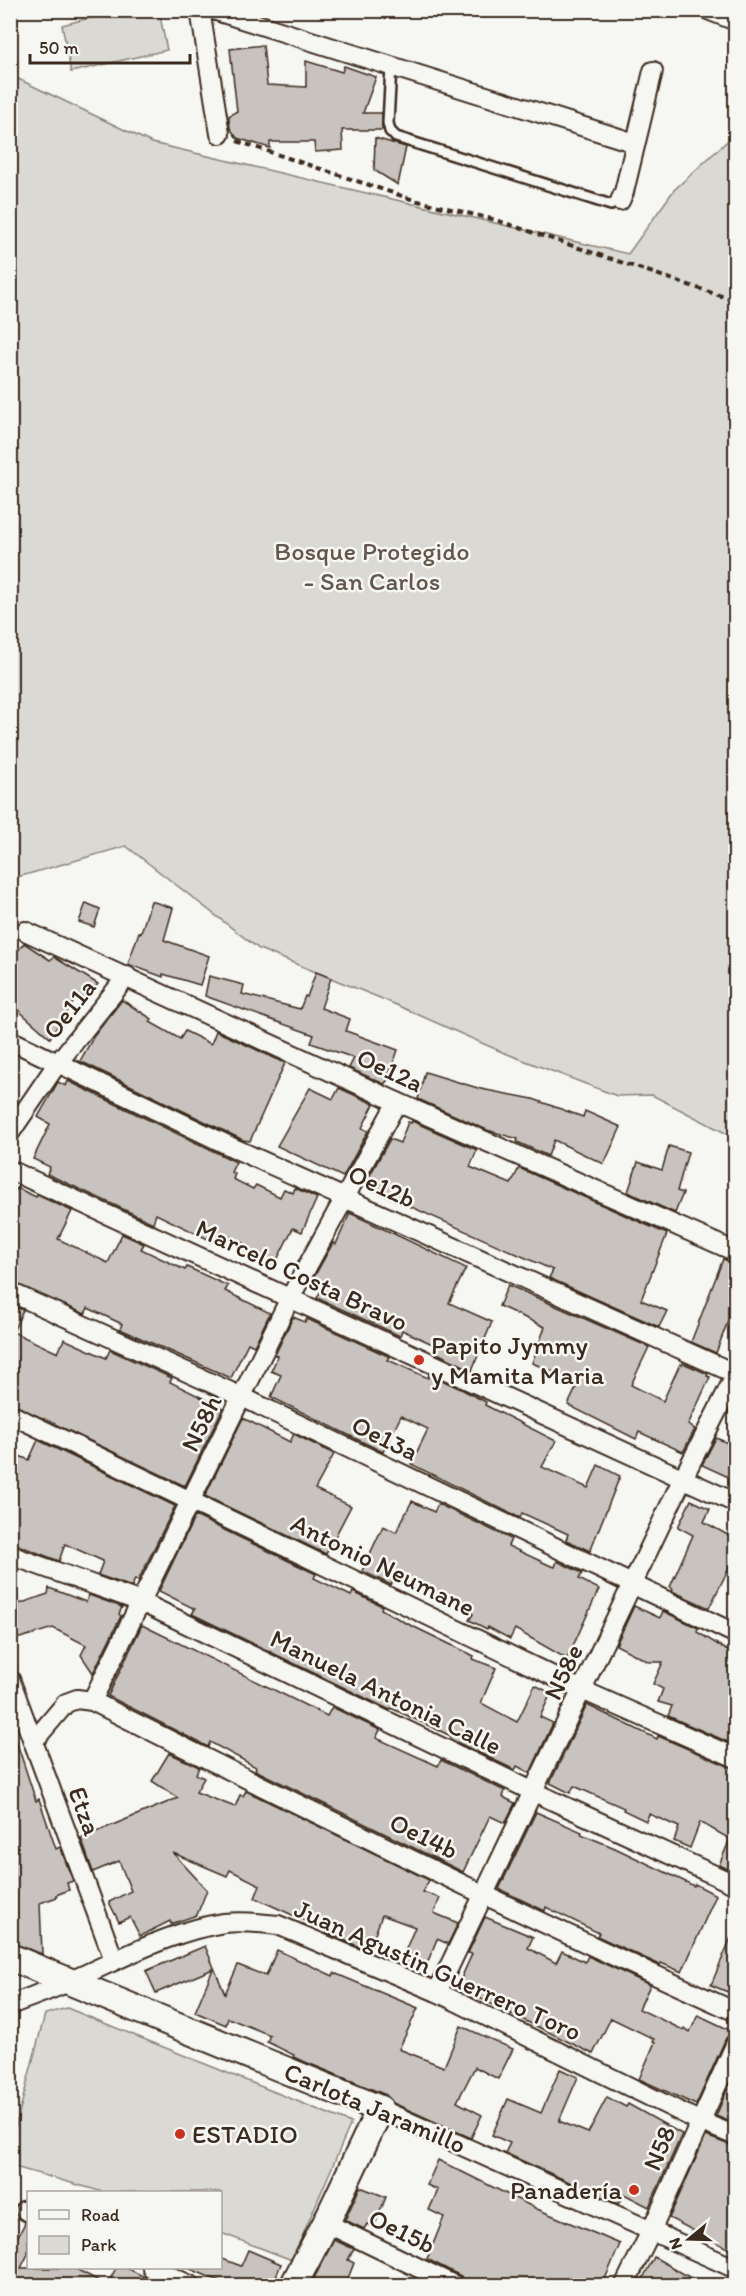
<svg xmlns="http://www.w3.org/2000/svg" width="746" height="2296" font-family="Itim,sans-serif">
<rect width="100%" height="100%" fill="#f6f6f2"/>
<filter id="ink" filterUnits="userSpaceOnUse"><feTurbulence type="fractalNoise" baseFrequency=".0167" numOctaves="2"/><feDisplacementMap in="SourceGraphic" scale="12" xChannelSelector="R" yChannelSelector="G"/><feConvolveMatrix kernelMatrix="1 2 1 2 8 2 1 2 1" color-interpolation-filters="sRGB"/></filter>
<g filter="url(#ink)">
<g fill="#dad9d3" stroke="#8a8278" stroke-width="1.5">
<polygon points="121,10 159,11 167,50 71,72 62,25"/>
<polygon points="10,75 152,143 628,254 674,190 735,134 735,1138 652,1095 617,1096 502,1052 385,1000 259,949 126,846 11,879"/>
<polygon points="67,2008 351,2123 292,2260 221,2233 220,2192 103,2192 11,2166 11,2144 45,2014"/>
</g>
<g fill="#c8c3be" stroke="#3b2a1e" stroke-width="1.5">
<polygon points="263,45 267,85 306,87 306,61 342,72 344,66 376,77 363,113 382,113 382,130 342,130 343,150 315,152 314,142 270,142 270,148 237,138 230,128 229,120 229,116 237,111 230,49"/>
<polygon points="375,138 406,147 398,185 374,170"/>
<polygon points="151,901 173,908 164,940 209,956 200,985 163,974 163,977 128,964 139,932 141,933"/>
<polygon points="86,903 100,909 94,927 79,922"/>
<polygon points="24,943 50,960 54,957 98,984 84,1003 76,998 50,1038 10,1003 10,961"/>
<polygon points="316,972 331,978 321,1008 350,1019 346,1031 398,1050 387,1081 384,1084 349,1068 354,1058 311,1043 314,1035 205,996 209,976 244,985 242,994 300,1009 305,996 307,997"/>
<polygon points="122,1000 152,1019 150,1022 180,1039 185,1031 211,1044 216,1031 285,1063 250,1141 243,1140 80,1061 94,1036"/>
<polygon points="425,1072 481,1089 533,1099 583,1117 585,1111 621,1127 604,1164 554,1140 548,1156 517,1142 518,1139 487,1130 418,1099"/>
<polygon points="68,1081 236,1162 231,1172 235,1174 233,1179 253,1189 256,1185 280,1197 284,1189 293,1193 295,1188 317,1198 302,1232 293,1228 272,1270 244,1256 249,1246 219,1232 214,1242 156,1214 153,1223 47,1174 50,1167 33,1159 50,1124 38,1117 58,1082 66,1086"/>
<polygon points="310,1088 333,1099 339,1088 374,1104 362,1128 368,1131 343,1177 277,1146"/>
<polygon points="412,1121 477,1150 470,1167 511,1184 519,1168 667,1234 641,1300 667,1311 659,1327 549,1278 553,1270 364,1186 390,1139 400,1143 408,1122 411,1123"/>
<polygon points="669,1146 688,1152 677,1191 683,1193 675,1213 628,1192 638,1162 662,1170"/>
<polygon points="17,1188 36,1197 37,1195 72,1211 58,1239 108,1263 122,1234 144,1244 141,1249 185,1270 187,1267 228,1286 225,1291 270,1313 254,1346 248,1343 231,1378 120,1329 122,1324 88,1308 85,1314 10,1281 10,1201"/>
<polygon points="350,1213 466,1268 449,1303 492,1322 472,1370 437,1353 439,1347 402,1330 400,1336 317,1298 325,1283 314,1277 333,1243 336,1244"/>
<polygon points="723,1259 735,1263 735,1302 716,1353 691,1342"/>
<polygon points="508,1285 649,1347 631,1385 663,1401 680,1364 682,1365 683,1363 708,1374 707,1376 710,1377 688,1425 695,1429 683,1452 639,1432 636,1439 568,1405 579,1382 532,1363 545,1327 499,1306"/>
<polygon points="10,1305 23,1310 13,1332 58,1353 64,1339 106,1358 110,1350 172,1378 170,1382 223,1408 185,1486 10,1403"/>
<polygon points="293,1317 305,1322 307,1319 390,1357 388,1360 428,1378 429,1374 463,1390 486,1402 485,1405 556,1441 542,1467 588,1488 598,1465 620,1476 590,1551 566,1540 568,1534 522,1513 520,1518 411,1464 428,1429 401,1416 383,1452 271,1397 281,1375 271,1371 278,1356 275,1355"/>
<polygon points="243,1418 290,1442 294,1434 334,1454 315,1489 351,1506 326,1554 205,1496"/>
<polygon points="716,1438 735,1446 735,1480 702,1465"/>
<polygon points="38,1440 175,1506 138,1581 135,1579 132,1587 98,1575 103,1561 65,1544 59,1561 10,1542 10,1452 29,1460"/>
<polygon points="691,1500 710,1509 704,1522 735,1539 735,1569 730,1566 709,1608 672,1591 673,1589 670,1587 693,1535 678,1527"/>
<polygon points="412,1501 434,1512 438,1504 511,1539 508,1546 549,1565 555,1567 557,1561 582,1573 579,1579 599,1589 567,1659 515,1629 510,1639 488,1627 487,1629 469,1620 473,1614 427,1590 424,1595 394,1579 391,1585 362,1571 383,1526 396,1532"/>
<polygon points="195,1516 316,1574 314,1578 351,1596 353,1592 382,1606 381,1609 404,1622 474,1656 473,1659 496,1668 481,1703 517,1722 535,1685 551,1693 540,1717 553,1723 530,1773 517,1766 515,1770 450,1739 451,1736 391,1708 390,1710 192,1614 195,1609 159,1591"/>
<polygon points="49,1588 86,1602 89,1595 122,1607 119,1614 121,1616 93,1673 81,1655 86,1645 53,1628 10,1641 10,1607 48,1594"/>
<polygon points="634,1606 660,1618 663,1611 698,1628 697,1632 735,1655 735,1745 668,1716 672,1706 658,1702 663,1689 653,1684 663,1662 649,1662 616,1645"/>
<polygon points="142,1625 327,1716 332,1707 380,1730 376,1738 438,1766 441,1760 505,1791 503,1797 515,1803 505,1823 490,1816 463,1872 255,1770 256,1767 210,1742 208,1747 108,1696"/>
<polygon points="587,1705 657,1739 658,1736 735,1769 735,1872 719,1865 730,1839 700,1822 690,1848 674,1841 679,1827 649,1814 646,1821 623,1810 624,1808 574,1786 570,1793 550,1783"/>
<polygon points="14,1734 36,1801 39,1799 56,1849 60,1847 73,1881 67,1883 69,1890 56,1895 57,1897 40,1903 42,1954 10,1942 10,1735"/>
<polygon points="169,1753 199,1767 196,1774 204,1778 196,1792 235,1807 240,1795 243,1796 246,1791 429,1880 423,1892 440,1898 434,1913 458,1923 448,1944 437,1939 424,1971 401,1961 415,1927 382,1915 369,1951 327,1933 328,1931 255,1898 260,1885 230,1870 227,1876 173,1853 207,1890 197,1915 171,1924 170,1921 140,1936 130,1917 119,1922 109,1902 131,1891 119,1861 93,1872 81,1838 178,1798 152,1781"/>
<polygon points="536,1812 582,1832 581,1834 615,1848 694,1886 695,1884 716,1895 682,1972 661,1963 660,1965 597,1936 599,1933 546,1907 545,1911 499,1889"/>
<polygon points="485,1917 533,1937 528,1948 556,1963 562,1951 585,1962 588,1956 650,1985 639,2009 683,2030 684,2028 690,2032 698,2015 734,2032 726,2038 696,2105 639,2079 655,2042 653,2041 654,2039 611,2018 593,2054 479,1998 481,1994 459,1983 472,1954 468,1953"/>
<polygon points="735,1928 735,1995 711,1985"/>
<polygon points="205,1946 225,1994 238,1965 266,1976 277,1950 333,1976 334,1973 418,2008 399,2049 444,2067 461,2026 513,2049 498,2079 475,2067 457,2102 482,2115 471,2138 393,2103 386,2095 293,2057 294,2055 267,2042 270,2035 228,2018 226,2025 195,2012 213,1969 156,1993 146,1971"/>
<polygon points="560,2069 578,2077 559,2121 588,2133 607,2097 626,2107 628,2104 682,2134 649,2207 624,2194 618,2204 505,2153 510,2143 492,2135 508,2099 541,2113"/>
<polygon points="735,2071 735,2124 716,2116"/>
<polygon points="706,2136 735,2147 735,2252 669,2218"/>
<polygon points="438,2160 537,2209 620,2244 602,2286 467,2286 461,2276 427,2259 444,2217 429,2210 438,2190 427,2185"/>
<polygon points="360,2187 386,2197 374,2227 367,2224 364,2229 345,2220"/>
<polygon points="25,2223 28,2223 28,2254 21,2268 74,2268 107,2285 116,2268 127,2268 162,2286 10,2286 10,2238 16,2240"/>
<polygon points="334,2240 354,2249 348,2260 354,2263 345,2286 310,2286"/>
<polygon points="248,2250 281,2264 272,2286 231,2286 188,2268 220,2268 220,2258 241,2266"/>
<polygon points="654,2257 705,2286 639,2286"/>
</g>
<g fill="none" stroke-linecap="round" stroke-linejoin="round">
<defs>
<polyline id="lane" points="391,66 388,123 390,131 396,137 611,205 620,201"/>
<g id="street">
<polyline points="200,10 220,134"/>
<polyline points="213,10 635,143"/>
<polyline points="708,10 736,21"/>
<polyline points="620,201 624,192 653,71"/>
<polyline points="25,931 397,1102 736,1252"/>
<polyline points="10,1040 238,1150 736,1374"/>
<polyline points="10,1133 57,1064 127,976"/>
<polyline points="10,1170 736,1503"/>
<polyline points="10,1292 242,1397 736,1634"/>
<polyline points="10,1414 582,1690 736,1758"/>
<polyline points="10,1555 141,1602 534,1792 736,1885"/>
<polyline points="10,1679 114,1960"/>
<polyline points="92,1701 290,1298 397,1102"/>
<path d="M33 1742 66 1703 77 1699 92 1701C305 1809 519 1914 736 2012"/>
<polyline points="437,1992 683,1478 736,1374"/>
<path d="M10 2005C30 1997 51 1990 70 1981 119 1960 170 1931 224 1923 242 1921 261 1923 278 1925L437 1992 699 2121 736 2136"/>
<polyline points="380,2109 736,2269"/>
<polyline points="25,2210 28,2212"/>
<polyline points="326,2223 456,2286"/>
<polyline points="152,2268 192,2286"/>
<polyline points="624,2286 652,2229 736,2043"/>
</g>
<polyline id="secondary" points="10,1957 380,2109 326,2223 293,2286"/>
</defs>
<use href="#lane" stroke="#3b2a1e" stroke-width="14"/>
<use href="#street" stroke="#3b2a1e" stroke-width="22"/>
<use href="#secondary" stroke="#3b2a1e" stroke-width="30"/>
<polyline stroke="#3b2a1e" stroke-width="4" stroke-dasharray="6 4.5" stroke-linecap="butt" points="237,141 414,200 496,220 736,301"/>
<use href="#lane" stroke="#f6f6f2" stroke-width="9"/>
<use href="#street" stroke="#f6f6f2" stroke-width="18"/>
<use href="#secondary" stroke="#f6f6f2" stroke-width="26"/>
</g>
</g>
<g fill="#c8321e" stroke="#f6f6f2" stroke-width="2">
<circle cx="419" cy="1360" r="6"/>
<circle cx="180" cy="2134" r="6"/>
<circle cx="634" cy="2190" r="6"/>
</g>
<g text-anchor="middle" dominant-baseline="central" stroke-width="5" stroke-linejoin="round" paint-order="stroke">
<g font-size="26" fill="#63564b" stroke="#f6f6f2">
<text x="372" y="551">Bosque Protegido<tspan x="372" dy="30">- San Carlos</tspan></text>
</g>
<g font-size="26" fill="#3b2a1e" stroke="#f6f6f2">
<text transform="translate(69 1009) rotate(-52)">Oe11a</text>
<text transform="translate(390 1070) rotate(25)">Oe12a</text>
<text transform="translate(382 1186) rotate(24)">Oe12b</text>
<text transform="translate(302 1275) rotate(25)">Marcelo Costa Bravo</text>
<text transform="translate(201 1423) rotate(-64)">N58h</text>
<text transform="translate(385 1438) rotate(26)">Oe13a</text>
<text transform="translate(383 1565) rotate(26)">Antonio Neumane</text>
<text transform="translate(563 1672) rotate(-65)">N58e</text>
<text transform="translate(386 1692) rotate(26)">Manuela Antonia Calle</text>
<text transform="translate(85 1811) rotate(70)">Etza</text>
<text transform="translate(424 1836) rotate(26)">Oe14b</text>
<text transform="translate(438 1970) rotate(24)">Juan Agustin Guerrero Toro</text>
<text transform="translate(375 2108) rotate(23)">Carlota Jaramillo</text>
<text transform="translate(659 2148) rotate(-67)">N58</text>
<text transform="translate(402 2231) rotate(26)">Oe15b</text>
</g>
<g font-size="26" fill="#3b2a1e" stroke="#f6f6f2" text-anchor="start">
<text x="431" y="1345">Papito Jymmy<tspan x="431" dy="30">y Mamita Maria</tspan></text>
<text x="192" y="2134">ESTADIO</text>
<text x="622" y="2190" text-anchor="end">Panadería</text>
</g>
</g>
<rect width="746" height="2296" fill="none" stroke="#f6f6f2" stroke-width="36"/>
<rect x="18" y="18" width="710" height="2260" fill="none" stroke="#3b2a1e" stroke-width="2" filter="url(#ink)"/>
<rect x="27" y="2191" width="195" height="78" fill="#f6f6f2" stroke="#aba49d" stroke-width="1.5"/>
<rect x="39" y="2210" width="30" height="9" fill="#f6f6f2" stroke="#aba49d" stroke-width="1.5"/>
<text x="81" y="2221" font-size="18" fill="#3b2a1e">Road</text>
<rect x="39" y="2236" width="30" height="18" fill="#dad9d3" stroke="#aba49d" stroke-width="1.5"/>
<text x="81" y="2251" font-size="18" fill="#3b2a1e">Park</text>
<g transform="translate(689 2239) rotate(251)" stroke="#f6f6f2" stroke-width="4.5" paint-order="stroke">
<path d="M0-4.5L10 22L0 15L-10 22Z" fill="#3b2a1e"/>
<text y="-9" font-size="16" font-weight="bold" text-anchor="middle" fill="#3b2a1e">N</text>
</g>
<path d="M30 54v9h160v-9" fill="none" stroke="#3b2a1e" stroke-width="3"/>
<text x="39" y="54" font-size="18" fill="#3b2a1e" stroke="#f6f6f2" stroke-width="4.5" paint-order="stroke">50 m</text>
</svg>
